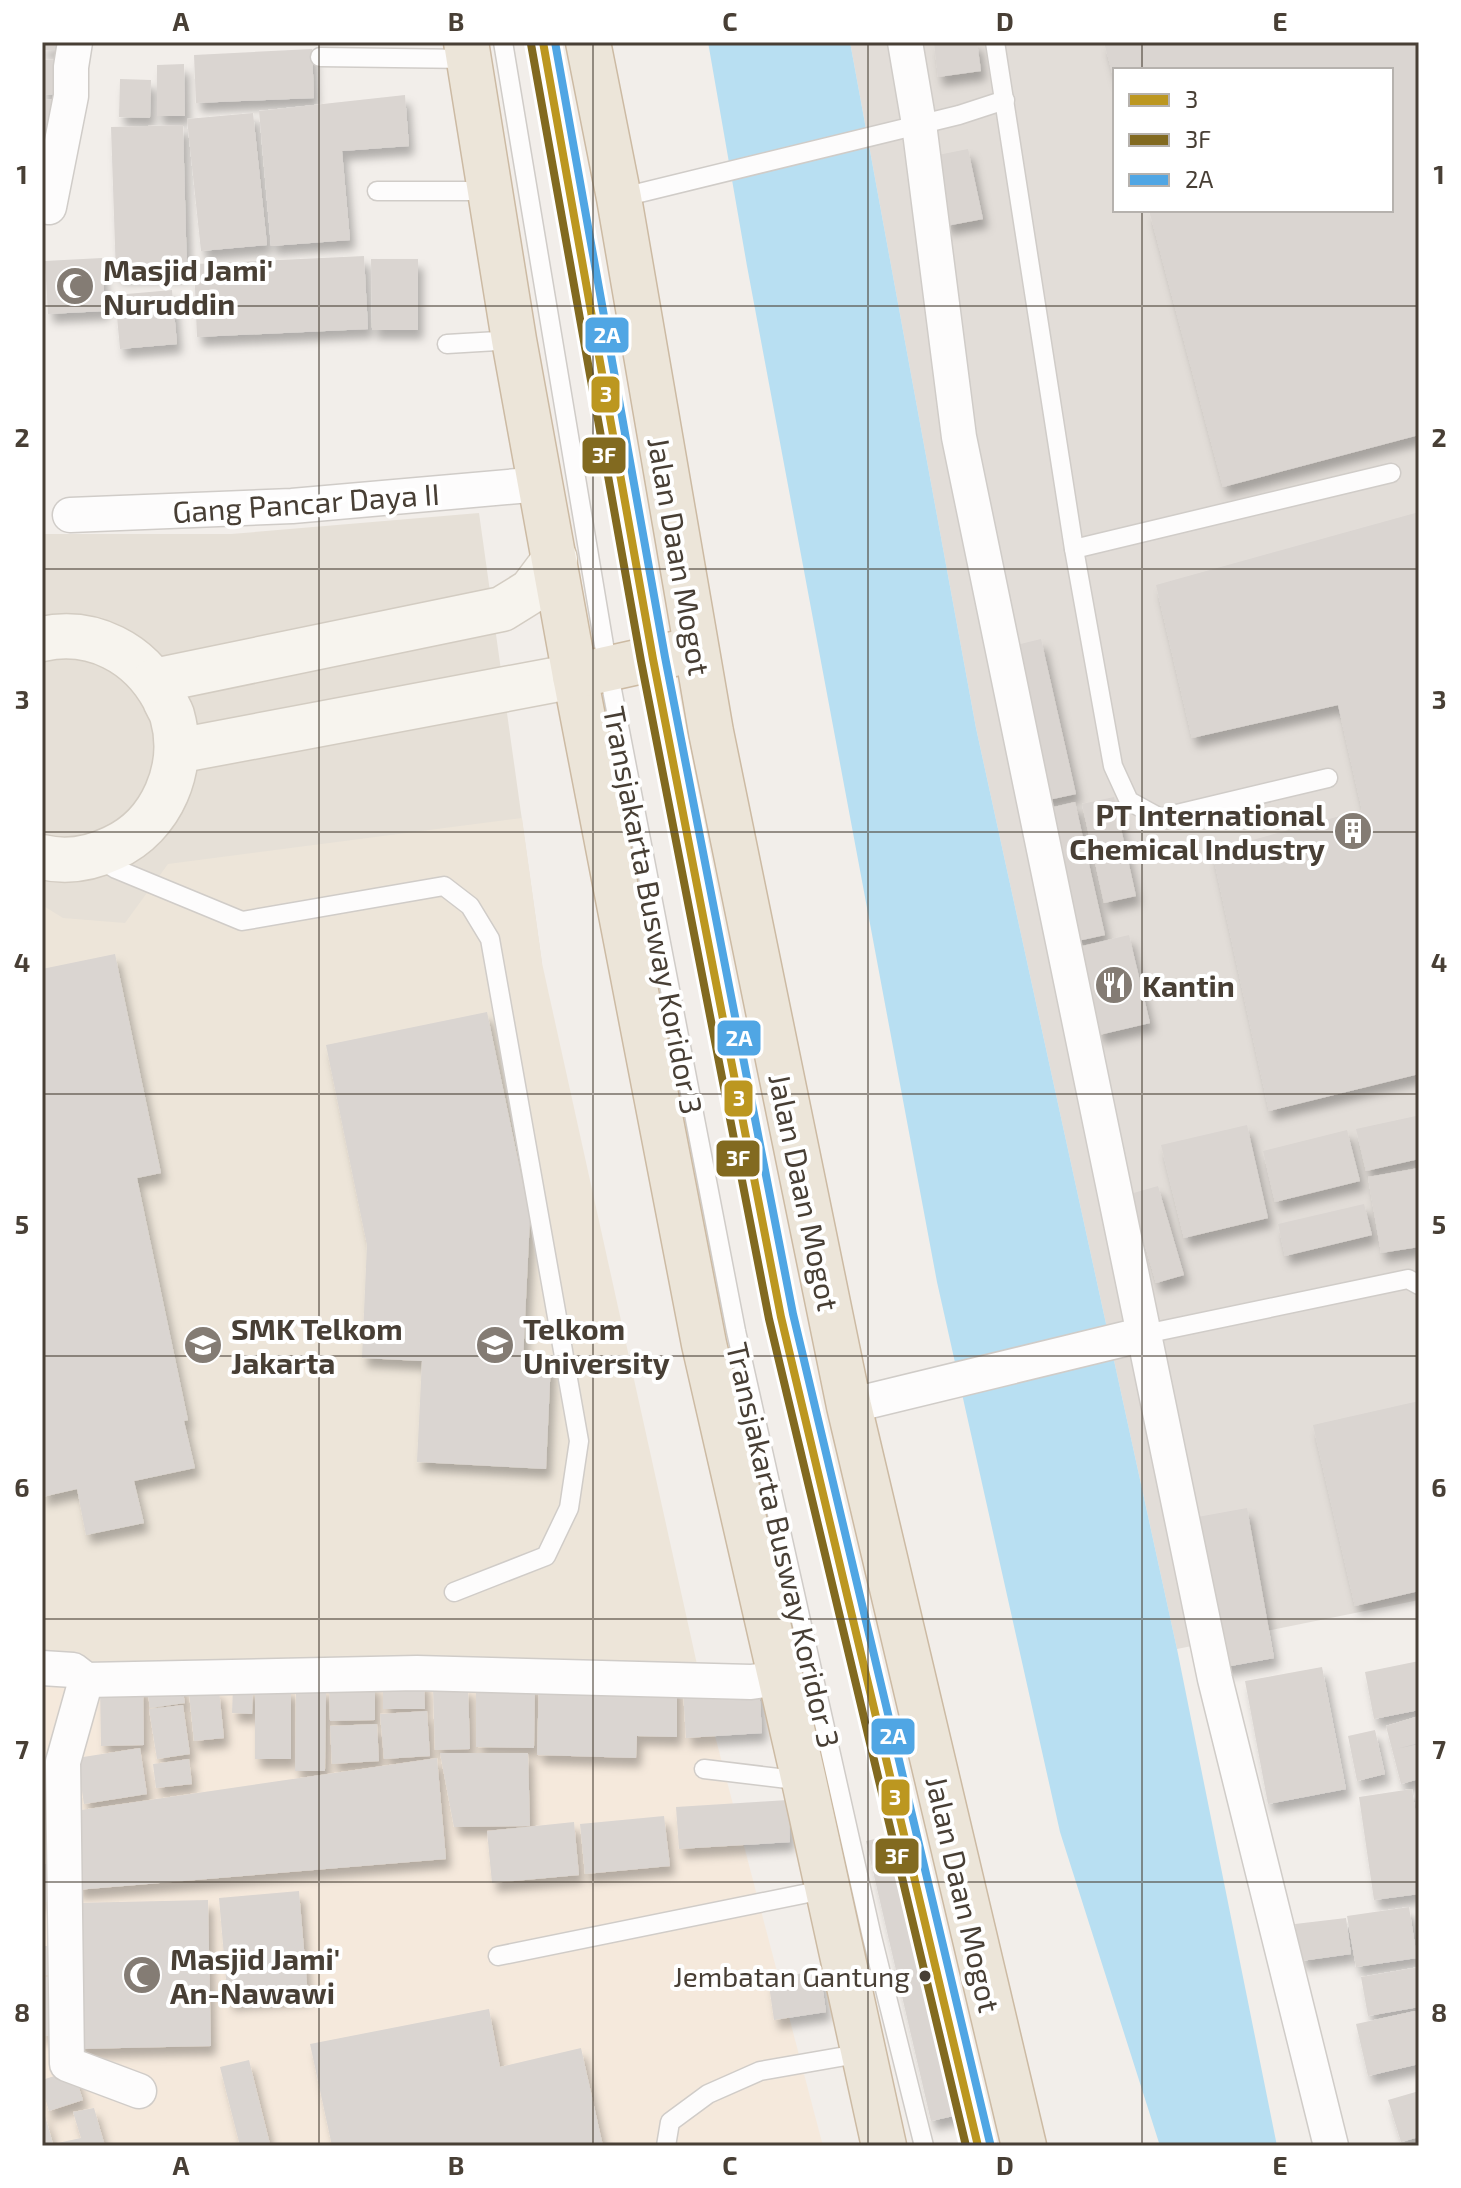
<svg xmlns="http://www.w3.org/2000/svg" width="1461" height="2188" font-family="'Exo 2',sans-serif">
<defs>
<filter id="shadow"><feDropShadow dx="5" dy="9" stdDeviation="4" flood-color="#0004"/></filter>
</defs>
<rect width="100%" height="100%" fill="#f2eeea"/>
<polygon fill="#e6e0d7" points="479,513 542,963 42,1687 42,534 231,534"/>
<polygon fill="#f5e9dc" points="409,1670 700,1679 823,2146 42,2146 42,1687"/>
<path fill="#e2ddd8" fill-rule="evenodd" d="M850 42H1419V1600L1177 1649 976 728ZM1115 70H1391V210H1115Z"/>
<polygon fill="#ede5d9" points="522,818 542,963 700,1678 409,1670 42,1687 42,905 63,918 125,923 168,864"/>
<polygon fill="#b8dff2" points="708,42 850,42 976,728 1177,1649 1277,2146 1160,2146 1060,1832 937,1282 747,266"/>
<g fill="#dad5d1" filter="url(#shadow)">
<rect x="42" y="42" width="24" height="8"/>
<polygon points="934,42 977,42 981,71 938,77"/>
<polygon points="1104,42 1419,42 1419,435 1223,487 1149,210 1391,210 1391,70 1115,70 1114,80"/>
<polygon points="312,49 314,98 196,103 194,55"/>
<polygon points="61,59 61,94 42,95 42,60"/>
<polygon points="184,64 185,116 157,116 157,65"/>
<polygon points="120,79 151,80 150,118 119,117"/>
<polygon points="405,95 409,146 342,151 350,240 271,246 259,111"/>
<polygon points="42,99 57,100 42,162"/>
<polygon points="253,113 267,245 201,251 187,119"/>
<polygon points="183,125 187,273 116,275 111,127"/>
<polygon points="968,149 983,219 946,226 933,156"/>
<polygon points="364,256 368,329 197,337 194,264"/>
<polygon points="102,258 105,311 48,314 45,261"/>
<polygon points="371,259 418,259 418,330 372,330"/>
<polygon points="172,290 177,344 120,349 115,295"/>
<polygon points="1419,512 1419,1074 1269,1111 1212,851 1362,810 1338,705 1192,738 1156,585"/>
<polygon points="1041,639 1076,794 1039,802 1004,648"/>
<polygon points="1114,797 1136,896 1104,903 1082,804"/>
<polygon points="1075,802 1105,935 1073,942 1041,810"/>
<polygon points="1129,935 1150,1023 1099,1035 1078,947"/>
<polygon points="115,954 161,1173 137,1178 188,1420 184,1421 195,1468 134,1481 144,1523 86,1535 77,1489 42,1497 42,969"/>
<polygon points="487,1012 530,1218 523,1360 551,1361 546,1469 417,1462 422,1361 362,1358 367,1245 326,1045"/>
<polygon points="1416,1116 1419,1130 1419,1159 1366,1171 1356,1129"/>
<polygon points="1247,1125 1268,1218 1184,1238 1161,1145"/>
<polygon points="1347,1130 1360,1181 1275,1202 1263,1151"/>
<polygon points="1419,1168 1419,1247 1381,1253 1368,1177"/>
<polygon points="1158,1186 1184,1275 1156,1283 1130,1194"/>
<polygon points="1364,1204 1372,1235 1285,1256 1278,1224"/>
<polygon points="1419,1401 1419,1591 1355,1606 1313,1425"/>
<polygon points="1247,1508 1274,1658 1220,1668 1192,1518"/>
<polygon points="1419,1661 1419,1710 1374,1719 1365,1672"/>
<polygon points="1322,1667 1346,1789 1268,1804 1245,1681"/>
<polygon points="383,1680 424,1680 425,1709 383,1709"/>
<polygon points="539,1680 677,1683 677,1737 637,1736 636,1758 537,1755"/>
<polygon points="181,1682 185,1703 150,1708 147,1688"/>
<polygon points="476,1682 535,1683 534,1748 476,1747"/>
<polygon points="375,1683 375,1720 330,1721 329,1684"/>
<polygon points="100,1684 143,1684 144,1745 101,1746"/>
<polygon points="759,1685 762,1733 686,1738 683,1690"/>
<polygon points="233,1686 253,1688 252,1714 232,1713"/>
<polygon points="255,1687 291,1688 291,1759 255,1759"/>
<polygon points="468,1687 470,1749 435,1750 433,1688"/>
<polygon points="296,1688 326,1688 325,1771 295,1771"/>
<polygon points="219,1690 224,1738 194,1741 189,1693"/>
<polygon points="183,1705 190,1754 157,1759 149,1709"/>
<polygon points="427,1711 430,1756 384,1759 380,1714"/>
<polygon points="1419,1716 1419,1743 1396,1749 1419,1744 1419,1779 1401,1784 1386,1726"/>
<polygon points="377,1724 379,1761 332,1764 330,1726"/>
<polygon points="1375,1730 1385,1774 1357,1781 1348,1736"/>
<polygon points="140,1748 147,1794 84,1804 77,1758"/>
<polygon points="440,1753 528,1753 530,1826 454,1827"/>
<polygon points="437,1758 446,1859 76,1890 81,1810"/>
<polygon points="189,1759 192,1784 156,1788 153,1764"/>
<polygon points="1412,1789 1419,1834 1419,1894 1374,1900 1359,1797"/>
<polygon points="788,1800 790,1842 679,1849 676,1807"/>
<polygon points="664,1816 670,1866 585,1874 580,1824"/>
<polygon points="574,1822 579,1875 492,1883 487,1831"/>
<polygon points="893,1835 958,2115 931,2121 866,1841"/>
<rect x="42" y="1864" width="7" height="38"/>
<polygon points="299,1891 308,1996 228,2002 219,1898"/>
<polygon points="208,1900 211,2046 77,2049 73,1903"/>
<polygon points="1409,1907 1417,1958 1356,1967 1347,1916"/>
<polygon points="1346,1918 1351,1954 1301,1961 1295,1924"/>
<polygon points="42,1946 64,1946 65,1974 42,1975"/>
<polygon points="1419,1967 1419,2007 1368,2016 1361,1977"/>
<polygon points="820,1971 826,2012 774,2020 768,1978"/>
<polygon points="42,1977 61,1977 63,2035 42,2036"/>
<polygon points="489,2009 500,2067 581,2048 603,2146 332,2146 310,2044"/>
<polygon points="1415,2011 1419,2028 1419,2064 1368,2076 1356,2024"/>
<polygon points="249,2060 270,2144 261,2146 240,2146 220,2067"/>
<polygon points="73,2070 83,2100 49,2111 42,2088 42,2080"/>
<polygon points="1419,2091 1419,2137 1401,2142 1388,2100"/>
<polygon points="42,2105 53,2144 81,2138 73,2112 94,2108 105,2146 42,2146"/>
</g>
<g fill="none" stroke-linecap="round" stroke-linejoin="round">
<defs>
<g id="lane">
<polyline points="503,42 608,669 736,1331 872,1937 924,2146"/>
<polyline points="543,42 653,659 781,1317 978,2146"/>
<polyline points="995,42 1074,549 1113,766 1129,801 1160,818 1328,778"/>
<polyline points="320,57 469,59"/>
<polyline points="377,191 490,191"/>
<polyline points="619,198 959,115 1005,100"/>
<polyline points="447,344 514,340"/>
<polyline points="1074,549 1391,473"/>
<polyline points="100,859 116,869 242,921 444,886 470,906 490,939 579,1441 569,1508 546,1556 454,1592"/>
<polyline points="1145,1334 1408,1279 1419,1285"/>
<polyline points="704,1769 804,1781"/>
<polyline points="498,1956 828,1889"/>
<polyline points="666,2146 670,2122 708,2094 760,2071 863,2053"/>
</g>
<g id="street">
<polyline points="905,42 919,124 959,437 1215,1679 1331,2146"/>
<polyline points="49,207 71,96 71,67 75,42"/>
<polyline points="70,515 292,506 541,484"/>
<polyline points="849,1406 1145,1334"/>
<polyline points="42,1668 73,1670 86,1680 417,1673 751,1682 780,1678"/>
<polyline points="86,1680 63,1762 67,2064 139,2091"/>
</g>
<g id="secondary">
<path d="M42 639C93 628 140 653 164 698 166 704 170 709 172 715 187 767 162 826 113 848 90 859 67 863 42 857"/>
<polyline points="154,681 502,609 531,591 555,559"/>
<polyline points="177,751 575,676"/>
</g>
<g id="highway">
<polyline points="466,42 514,340 575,676 704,1344 804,1781 884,2146"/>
<polyline points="588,42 619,198 711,732 849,1406 1024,2146"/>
<polyline points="575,676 696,649"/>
</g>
</defs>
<use href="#lane" stroke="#d0ccc8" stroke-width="21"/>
<use href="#street" stroke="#d0ccc8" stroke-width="37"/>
<use href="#secondary" stroke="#d3ccc2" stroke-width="47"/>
<use href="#highway" stroke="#ccbaa3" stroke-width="47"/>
<use href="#lane" stroke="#fdfcfc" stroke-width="18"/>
<use href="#street" stroke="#fdfcfc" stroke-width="34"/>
<use href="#secondary" stroke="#f7f4ee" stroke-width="44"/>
<use href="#highway" stroke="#ece5d9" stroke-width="44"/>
<defs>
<polyline id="bus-1" points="543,42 653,659 781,1317 978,2146"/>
<polyline id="bus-2" points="531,44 641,661 769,1319 966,2146"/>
<polyline id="bus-3" points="555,42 665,657 793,1314 990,2143"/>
</defs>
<use href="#bus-1" stroke="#fff" stroke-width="14"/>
<use href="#bus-2" stroke="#fff" stroke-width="14"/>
<use href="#bus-3" stroke="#fff" stroke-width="14"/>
<use href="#bus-1" stroke="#bc9720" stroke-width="8"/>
<use href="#bus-2" stroke="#826a20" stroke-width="8"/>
<use href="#bus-3" stroke="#50a6e4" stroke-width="8"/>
</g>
<path fill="none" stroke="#483f35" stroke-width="2" stroke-opacity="0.55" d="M319 42V2146M593 42V2146M868 42V2146M1142 42V70M1142 210V2146M42 306H1419M42 569H1419M42 832H1419M42 1094H1419M42 1356H1419M42 1619H1419M42 1882H1419"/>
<defs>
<symbol id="mosque-disc" viewBox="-11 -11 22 22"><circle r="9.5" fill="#847c74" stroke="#fff"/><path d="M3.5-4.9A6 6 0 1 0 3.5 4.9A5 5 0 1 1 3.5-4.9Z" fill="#fff"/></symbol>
<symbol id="building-disc" viewBox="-11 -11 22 22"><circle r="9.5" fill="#847c74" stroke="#fff"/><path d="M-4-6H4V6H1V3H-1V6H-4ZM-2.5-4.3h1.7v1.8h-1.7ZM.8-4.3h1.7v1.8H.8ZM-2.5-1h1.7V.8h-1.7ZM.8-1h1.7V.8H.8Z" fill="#fff"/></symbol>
<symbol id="restaurant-disc" viewBox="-11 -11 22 22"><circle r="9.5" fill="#847c74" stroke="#fff"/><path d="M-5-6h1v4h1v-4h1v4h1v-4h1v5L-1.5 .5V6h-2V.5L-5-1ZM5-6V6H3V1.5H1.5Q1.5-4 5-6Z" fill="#fff"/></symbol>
<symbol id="school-disc" viewBox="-11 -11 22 22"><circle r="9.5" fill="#847c74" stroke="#fff"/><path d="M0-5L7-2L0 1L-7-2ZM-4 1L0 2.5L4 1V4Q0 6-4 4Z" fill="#fff"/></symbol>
<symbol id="university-disc" viewBox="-11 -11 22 22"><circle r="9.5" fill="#847c74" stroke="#fff"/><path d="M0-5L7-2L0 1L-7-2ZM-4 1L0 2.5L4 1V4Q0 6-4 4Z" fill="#fff"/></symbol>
</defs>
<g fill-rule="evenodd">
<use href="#mosque-disc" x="53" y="264" width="44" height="44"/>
<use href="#building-disc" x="1331" y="809" width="44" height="44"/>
<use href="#restaurant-disc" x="1092" y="963" width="44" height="44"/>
<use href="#school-disc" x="181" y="1323" width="44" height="44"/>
<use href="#university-disc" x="473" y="1323" width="44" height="44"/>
<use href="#mosque-disc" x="120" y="1953" width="44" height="44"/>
</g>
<circle fill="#483f35" stroke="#fff" stroke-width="3" cx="925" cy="1976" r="7"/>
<g text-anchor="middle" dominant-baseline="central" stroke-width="8" stroke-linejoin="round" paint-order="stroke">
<g font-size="28" fill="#483f35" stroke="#fff" text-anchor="end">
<text x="910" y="1976">Jembatan Gantung</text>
</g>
<g font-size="30" font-weight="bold" fill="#483f35" stroke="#fff" text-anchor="start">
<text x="103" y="269">Masjid Jami'<tspan x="103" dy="34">Nuruddin</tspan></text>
<text x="1325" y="814" text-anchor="end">PT International<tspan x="1325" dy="34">Chemical Industry</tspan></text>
<text x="1142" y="985">Kantin</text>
<text x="231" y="1328">SMK Telkom<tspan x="231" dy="34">Jakarta</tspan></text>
<text x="523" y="1328">Telkom<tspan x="523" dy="34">University</tspan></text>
<text x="170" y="1958">Masjid Jami'<tspan x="170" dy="34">An-Nawawi</tspan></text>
</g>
<g font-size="30" fill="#483f35" stroke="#fff">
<text transform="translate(306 502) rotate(-4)">Gang Pancar Daya II</text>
<text transform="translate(680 556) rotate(80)">Jalan Daan Mogot</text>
<text transform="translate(654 910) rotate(79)">Transjakarta Busway Koridor 3</text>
<text transform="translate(805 1192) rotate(78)">Jalan Daan Mogot</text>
<text transform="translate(784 1545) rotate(77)">Transjakarta Busway Koridor 3</text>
<text transform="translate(964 1894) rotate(77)">Jalan Daan Mogot</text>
</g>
</g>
<g stroke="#fff" stroke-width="3">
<rect x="584" y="316" width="46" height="38" rx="8" fill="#50a6e4"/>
<rect x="590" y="375" width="31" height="39" rx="8" fill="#bc9720"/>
<rect x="581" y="436" width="46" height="39" rx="8" fill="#826a20"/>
<rect x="716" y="1019" width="46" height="38" rx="8" fill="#50a6e4"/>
<rect x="723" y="1079" width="31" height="39" rx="8" fill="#bc9720"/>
<rect x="715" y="1139" width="46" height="39" rx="8" fill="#826a20"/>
<rect x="870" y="1717" width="46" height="39" rx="8" fill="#50a6e4"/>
<rect x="880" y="1778" width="31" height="39" rx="8" fill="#bc9720"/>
<rect x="874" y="1837" width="46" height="38" rx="8" fill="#826a20"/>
</g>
<g font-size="22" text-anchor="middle" font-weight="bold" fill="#fff">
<text x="607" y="343">2A</text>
<text x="606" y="402">3</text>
<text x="604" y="463">3F</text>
<text x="739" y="1046">2A</text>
<text x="739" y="1106">3</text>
<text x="738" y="1166">3F</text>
<text x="893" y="1744">2A</text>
<text x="895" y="1805">3</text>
<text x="897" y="1864">3F</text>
</g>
<rect width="1461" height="2188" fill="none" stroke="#ffffff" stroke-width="88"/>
<rect x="1113" y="68" width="280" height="144" fill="#ffffff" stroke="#b6b2ae" stroke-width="2"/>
<rect x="1129" y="94" width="40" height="12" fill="#bc9720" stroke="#b6b2ae" stroke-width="2"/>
<text x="1185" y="108" font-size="24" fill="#483f35">3</text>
<rect x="1129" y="134" width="40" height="12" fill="#826a20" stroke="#b6b2ae" stroke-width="2"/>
<text x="1185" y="148" font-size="24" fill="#483f35">3F</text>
<rect x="1129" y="174" width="40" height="12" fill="#50a6e4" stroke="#b6b2ae" stroke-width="2"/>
<text x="1185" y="188" font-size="24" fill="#483f35">2A</text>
<rect x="44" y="44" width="1373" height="2100" fill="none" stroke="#483f35" stroke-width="3"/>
<g font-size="26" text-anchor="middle" font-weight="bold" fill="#483f35">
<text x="181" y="31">A</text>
<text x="456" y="31">B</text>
<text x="730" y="31">C</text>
<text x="1005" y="31">D</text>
<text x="1280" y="31">E</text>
<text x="22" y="184">1</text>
<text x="1439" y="184">1</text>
<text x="22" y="447">2</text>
<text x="1439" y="447">2</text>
<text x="22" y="709">3</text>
<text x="1439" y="709">3</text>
<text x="22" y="972">4</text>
<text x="1439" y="972">4</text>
<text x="22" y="1234">5</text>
<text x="1439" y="1234">5</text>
<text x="22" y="1497">6</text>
<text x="1439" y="1497">6</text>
<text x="22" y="1759">7</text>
<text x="1439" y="1759">7</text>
<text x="22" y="2022">8</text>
<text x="1439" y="2022">8</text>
<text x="181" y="2175">A</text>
<text x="456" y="2175">B</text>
<text x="730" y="2175">C</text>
<text x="1005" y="2175">D</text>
<text x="1280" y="2175">E</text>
</g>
</svg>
